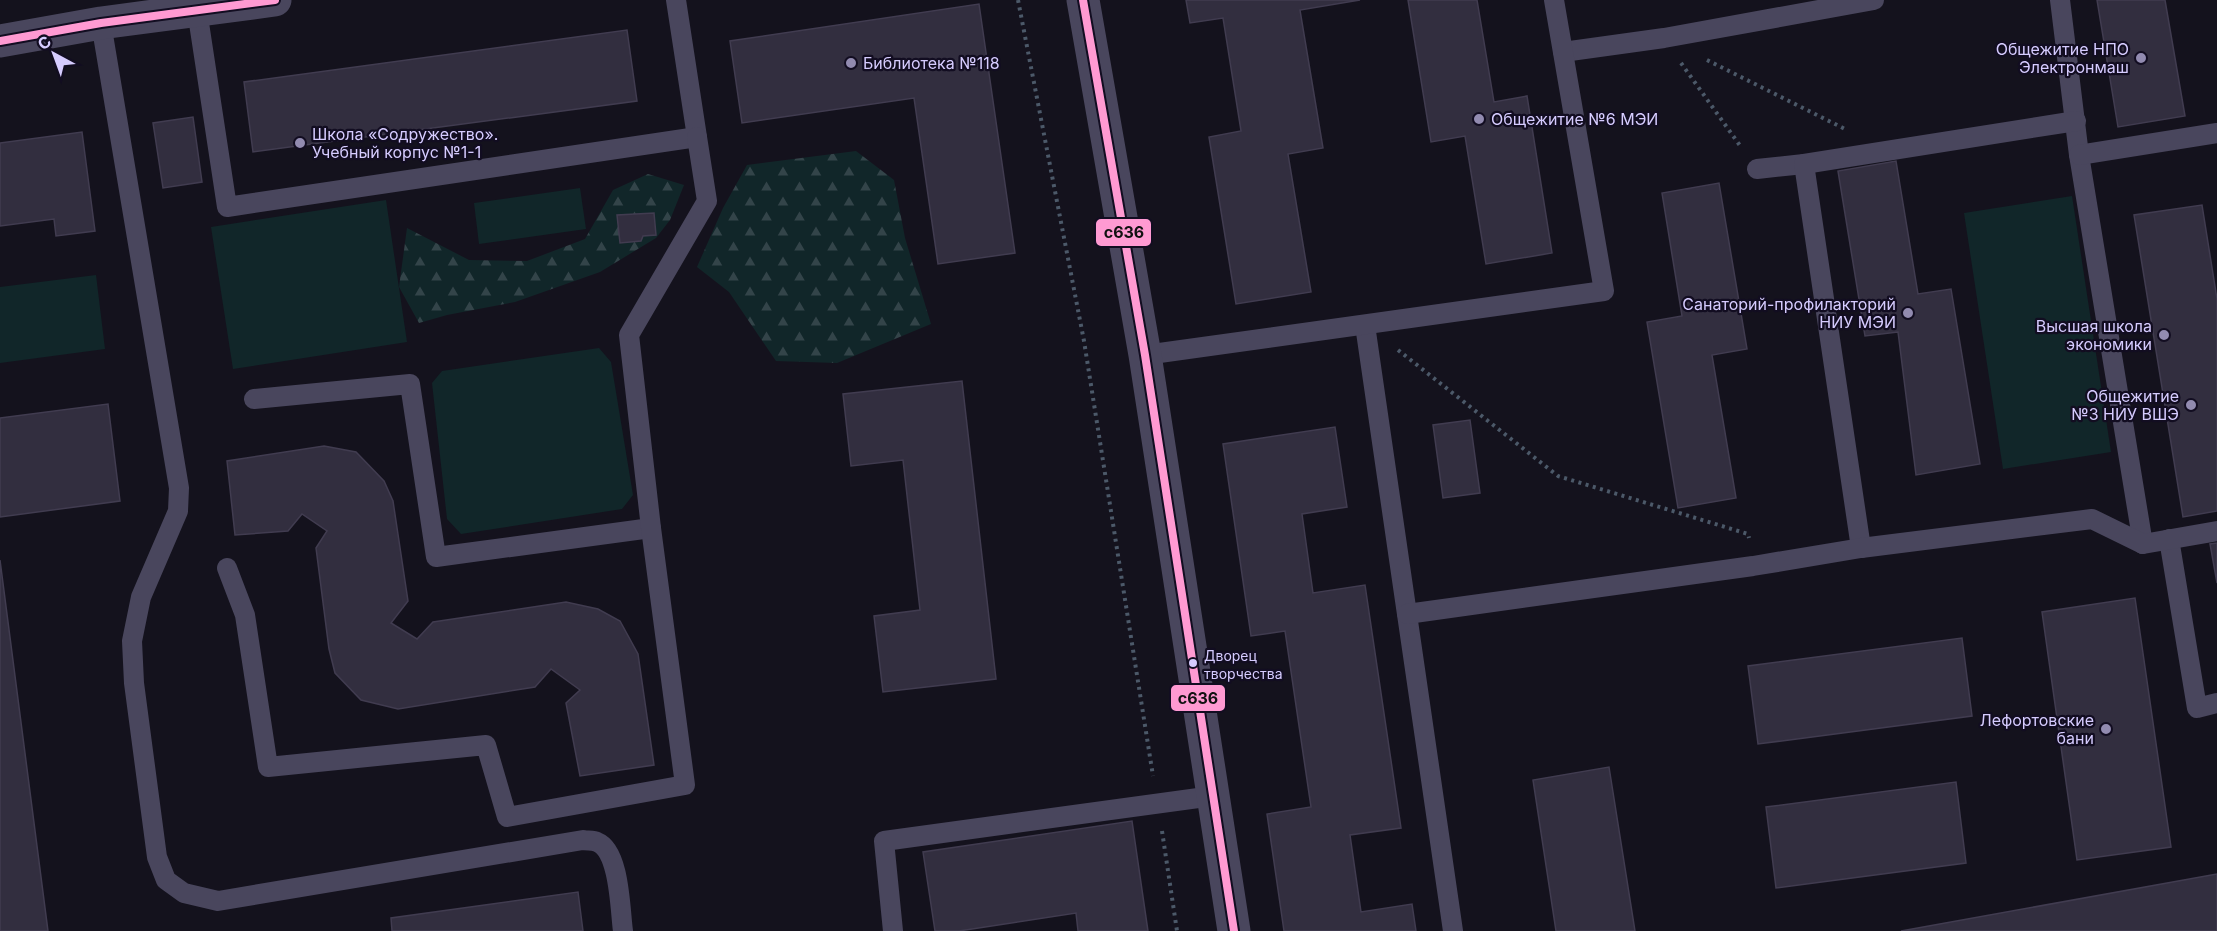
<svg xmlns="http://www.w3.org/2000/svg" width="2217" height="931" font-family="Inter,sans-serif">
<defs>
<pattern id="forest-firs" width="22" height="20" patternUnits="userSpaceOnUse" patternTransform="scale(1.5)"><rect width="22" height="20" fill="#112629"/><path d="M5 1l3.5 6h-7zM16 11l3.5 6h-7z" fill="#334449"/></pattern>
</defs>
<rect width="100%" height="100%" fill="#14121d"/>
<g fill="#112629">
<polygon points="580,188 586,229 479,244 474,203"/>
<polygon points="2072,196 2111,452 2003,469 1964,213"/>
<polygon points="386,200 407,342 233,369 211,227"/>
<polygon points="96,275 105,349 0,363 0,287"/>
<polygon points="599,348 611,362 633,495 622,509 461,534 447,519 432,383 442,371"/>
</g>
<g fill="url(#forest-firs)">
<polygon points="856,151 894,180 905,238 931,324 837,363 776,361 729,292 697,267 723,208 747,165"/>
<polygon points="648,174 684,185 670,220 656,238 600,272 515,302 447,315 419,323 399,287 407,228 469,260 527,261 585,239 613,190"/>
</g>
<g fill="#322e3f" stroke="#413c50" stroke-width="1.5">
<polygon points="1186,0 1360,0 1300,10 1323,148 1288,154 1311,292 1236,304 1209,137 1241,131 1223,18 1190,23"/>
<polygon points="1408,0 1477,0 1494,102 1527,96 1552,253 1486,264 1465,136 1431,142"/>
<polygon points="2097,0 2165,0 2185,116 2118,127"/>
<polygon points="979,4 1015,253 938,264 914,98 742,123 730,41"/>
<polygon points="627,30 637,101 253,152 244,82"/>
<polygon points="193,117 202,182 163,188 153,123"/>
<polygon points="82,132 95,231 56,236 54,219 0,226 0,143"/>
<polygon points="1896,161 1918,294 1951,289 1980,464 1916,475 1898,332 1865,336 1838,171"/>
<polygon points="1719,183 1747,349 1712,355 1736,498 1678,508 1647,322 1682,316 1662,193"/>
<polygon points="2202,205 2217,299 2217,511 2183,517 2134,215"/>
<polygon points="654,213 656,235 643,236 641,241 620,243 617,215"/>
<polygon points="962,381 996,679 883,692 874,616 920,610 903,460 851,466 843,394"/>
<polygon points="108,404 120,501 0,517 0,418"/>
<polygon points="1470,420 1480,493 1443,498 1433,425"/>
<polygon points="1335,427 1347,507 1302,514 1313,593 1365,585 1401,828 1350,835 1361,912 1412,904 1416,931 1284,931 1267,814 1311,807 1285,631 1251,636 1223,444"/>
<polygon points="324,446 356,452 384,481 393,501 408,601 391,623 417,639 433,622 566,602 598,609 620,621 638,654 654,765 580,776 566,703 580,690 551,669 535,687 398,709 361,700 335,673 329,649 316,548 327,531 302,514 288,531 235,535 227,461"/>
<polygon points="2217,543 2217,583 2210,544"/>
<polygon points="0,560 48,931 0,931"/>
<polygon points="2135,598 2171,847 2077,860 2042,612"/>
<polygon points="1962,638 1972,716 1758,744 1748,666"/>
<polygon points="1609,767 1635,931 1556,931 1533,780"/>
<polygon points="1956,782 1966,863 1776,888 1766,807"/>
<polygon points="1132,821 1148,931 1078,931 1076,913 959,931 935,931 923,852"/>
<polygon points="2217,874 2217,931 1901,931"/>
<polygon points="578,892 583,931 392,931 391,918"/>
</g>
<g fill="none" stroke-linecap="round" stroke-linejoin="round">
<g stroke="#4c5969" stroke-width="4" stroke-dasharray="3 4.5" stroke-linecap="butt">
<polyline points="1018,0 1084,341 1153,776"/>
<polyline points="1707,60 1845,129"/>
<polyline points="1681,63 1741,147"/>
<polyline points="1398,350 1558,476 1748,534 1749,538"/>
<polyline points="1162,831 1177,931"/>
</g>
<g stroke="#49465d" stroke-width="20">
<polyline points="2060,0 2079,155 2143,544"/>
<polyline points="197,10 227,207 697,137 676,0"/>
<path d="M101 23 179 488 178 511 141 597 132 641 134 683 157 857 166 880 184 893 218 901 583 840C587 841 593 840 597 842 620 851 620 910 623 931"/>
<polyline points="1563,52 1664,38 1874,0"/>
<polyline points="2079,155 2217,133"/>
<polyline points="1757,169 1804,164"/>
<polyline points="1365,325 1453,931"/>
<polyline points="1145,355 1604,291 1554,0"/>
<polyline points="254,399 410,384 436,557 651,528"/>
<polyline points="2169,539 2197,708 2217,703"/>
<polyline points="1861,548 1804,164 2076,121"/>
<polyline points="227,568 245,615 268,767 486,745 507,817 685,785 651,528 629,335 707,201 697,137"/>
<polyline points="1407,614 1753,566 1861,548 2092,519 2143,544 2217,531"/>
<polyline points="893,931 884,841 1213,796"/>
</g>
<g stroke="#49465d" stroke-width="33">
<polyline points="1083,0 1145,355 1234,931"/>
<polyline points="0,41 101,23 275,0"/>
</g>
<defs>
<g id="bus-1">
<polyline points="1083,0 1145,355 1234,931"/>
<polyline points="0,41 101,23 275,0"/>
</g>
</defs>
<use href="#bus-1" stroke="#120d21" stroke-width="12"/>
<use href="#bus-1" stroke="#ff9ad2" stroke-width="8"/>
</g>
<g fill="#928bb0" stroke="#120d21" stroke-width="2">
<circle cx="2141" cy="58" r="6"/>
<circle cx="851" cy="63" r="6"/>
<circle cx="1479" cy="119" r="6"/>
<circle cx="300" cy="143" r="6"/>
<circle cx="1908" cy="313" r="6"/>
<circle cx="2164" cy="335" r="6"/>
<circle cx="2191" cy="405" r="6"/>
<circle cx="2106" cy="729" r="6"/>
</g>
<circle fill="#d6ccff" stroke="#120d21" stroke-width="2" cx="1193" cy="663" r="5"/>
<g text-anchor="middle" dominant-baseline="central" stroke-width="4.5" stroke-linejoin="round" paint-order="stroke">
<g font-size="14" fill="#d6ccff" stroke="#120d21" text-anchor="start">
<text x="1204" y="655">Дворец<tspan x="1204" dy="18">творчества</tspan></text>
</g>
<g font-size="16" fill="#d6ccff" stroke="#120d21" text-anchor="end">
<text x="2129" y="49">Общежитие НПО<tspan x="2129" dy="18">Электронмаш</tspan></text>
<text x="863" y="63" text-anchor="start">Библиотека №118</text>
<text x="1491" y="119" text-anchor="start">Общежитие №6 МЭИ</text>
<text x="312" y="134" text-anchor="start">Школа «Содружество».<tspan x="312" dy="18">Учебный корпус №1-1</tspan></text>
<text x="1896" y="304">Санаторий-профилакторий<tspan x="1896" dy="18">НИУ МЭИ</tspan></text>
<text x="2152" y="326">Высшая школа<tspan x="2152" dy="18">экономики</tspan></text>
<text x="2179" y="396">Общежитие<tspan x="2179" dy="18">№3 НИУ ВШЭ</tspan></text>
<text x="2094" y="720">Лефортовские<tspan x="2094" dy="18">бани</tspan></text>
</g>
</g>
<g stroke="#120d21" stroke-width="2">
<rect x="1095" y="218" width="57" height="29" rx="6" fill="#ff9ad2"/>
<rect x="1170" y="684" width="56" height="28" rx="6" fill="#ff9ad2"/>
</g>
<g font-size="16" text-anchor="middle" font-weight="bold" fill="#111">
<text x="1124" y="238">с636</text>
<text x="1198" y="704">с636</text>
</g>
<g transform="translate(54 54) rotate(319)" stroke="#120d21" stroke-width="4.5" paint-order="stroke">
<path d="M0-4.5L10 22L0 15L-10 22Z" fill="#d6ccff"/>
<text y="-9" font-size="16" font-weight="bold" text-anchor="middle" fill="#d6ccff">С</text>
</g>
</svg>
